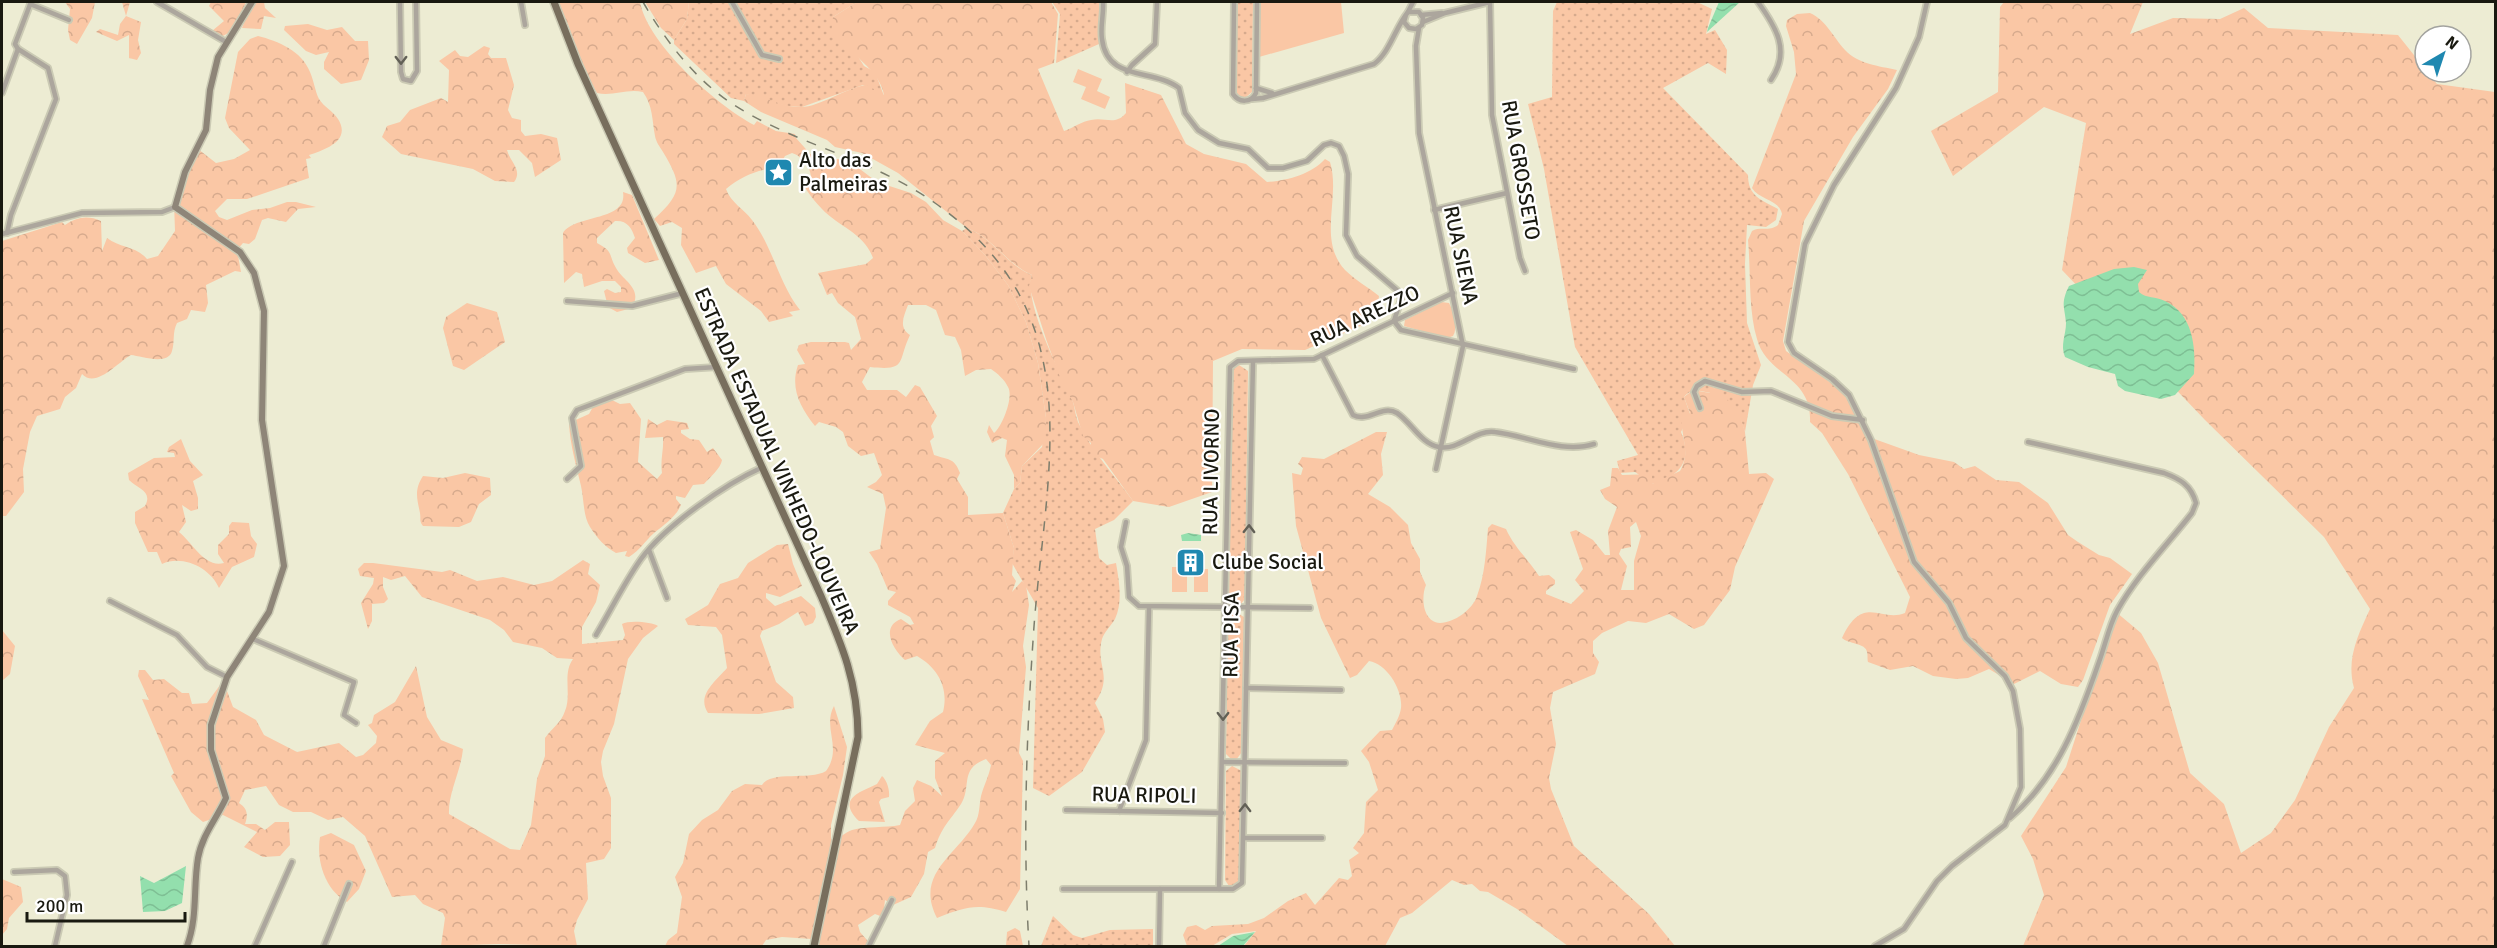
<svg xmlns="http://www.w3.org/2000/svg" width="2497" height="948" font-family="Signika,sans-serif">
<defs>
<pattern id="grass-dots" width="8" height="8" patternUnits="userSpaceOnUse" patternTransform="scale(1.5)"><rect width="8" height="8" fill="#fac7a5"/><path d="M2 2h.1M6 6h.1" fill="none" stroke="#d6aa8d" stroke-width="1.8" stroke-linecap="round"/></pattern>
<pattern id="forest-crowns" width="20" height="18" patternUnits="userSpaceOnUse" patternTransform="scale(1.5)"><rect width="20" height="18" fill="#fac7a5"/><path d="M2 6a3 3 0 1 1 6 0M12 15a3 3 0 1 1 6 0" fill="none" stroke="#d6aa8d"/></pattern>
<pattern id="water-waves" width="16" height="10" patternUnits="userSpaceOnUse" patternTransform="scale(1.5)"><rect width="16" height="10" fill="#93dfad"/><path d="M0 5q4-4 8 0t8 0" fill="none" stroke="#7ebf94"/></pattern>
</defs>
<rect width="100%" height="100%" fill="#edecd3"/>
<g fill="url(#grass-dots)">
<polygon points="689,2 857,2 833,17 864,66 875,72 884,96 863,85 802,107 786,106 746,94 744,101 731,98 674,44 674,40 687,19"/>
<polygon points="1052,2 1099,2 1099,44 1056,63 1060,14"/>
<polygon points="1237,2 1253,2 1252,92 1245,98 1238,96 1236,91"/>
<path d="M1557 2H1697L1712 9 1706 34 1715 30 1727 50 1726 74 1708 63 1663 88 1748 175C1748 196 1761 200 1778 209L1776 220 1766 227 1747 225 1745 264 1747 323 1761 365 1753 385 1745 432 1737 409 1718 394 1711 384V393C1700 391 1692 387 1684 397L1690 414 1681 432C1693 461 1680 476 1652 484L1635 472 1620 473 1617 461 1638 455 1575 347 1544 169 1528 104 1552 97 1553 11Z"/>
<path d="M967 228C993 238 1008 266 1032 275 1023 302 1060 372 1072 399 1075 407 1075 415 1078 422 1091 450 1115 476 1133 501L1114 520 1095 529 1099 558 1107 565 1116 563C1119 581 1123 602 1115 619 1111 626 1104 632 1102 639 1095 666 1114 675 1095 703L1103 719 1105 732 1082 772 1049 796 1033 788 1038 608 1012 563 1014 548 1003 513 1014 489 1020 483 1022 466 1042 447 1046 418 1038 363 1026 322 1008 285 985 255 962 231Z"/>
<polygon points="1239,365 1248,371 1245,599 1240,605 1235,605 1229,601 1232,370"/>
<polygon points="1234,611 1244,617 1242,752 1236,760 1232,760 1226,754 1228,617"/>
<polygon points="1232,766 1242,771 1241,881 1234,887 1229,886 1225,880 1226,771"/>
<polygon points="1053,916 1073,935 1082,938 1110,930 1153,929 1153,946 1041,946"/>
</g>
<g fill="url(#forest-crowns)" fill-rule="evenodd">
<polygon points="65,2 95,2 92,18 77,44 70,40 68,30 70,9"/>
<polygon points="122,2 130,2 126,16 141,22 138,40 141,53 137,60 129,58 129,35 117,41 96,32 100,29 118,35 120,24 126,16"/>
<polygon points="211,2 246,2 236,24 230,32 223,36 212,31 224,21 209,6"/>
<polygon points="252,2 264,2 265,8 276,18 264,16 261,29 242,28"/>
<path d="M556 2H640C648 45 717 105 754 125L757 121 776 131 795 134 796 138 813 157 848 160 877 182 911 193 926 202 943 220 962 231 985 255 1008 285 1026 322 1038 363 1046 418 1045 442 1022 466 1020 483 1014 489V475L1005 456 1007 440 1002 438 992 443 987 432 989 425 994 433C1002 427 1014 397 1008 387 1005 380 997 373 991 369L976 370 965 376 961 350 955 337 945 335 936 310 926 305H908C904 316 898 327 910 335 897 362 908 371 870 367L862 382 867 390H897L906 397 915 385 920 387 937 416 931 426 934 437 930 441 934 455C948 460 954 457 960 473L957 479 968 497V515L1003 513 1014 548 1012 575 1016 581 1012 592 1022 581 1026 585 1029 605 1023 646 1026 667 1019 753 1023 761 1020 889 1006 912C977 903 965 907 937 918 914 874 957 855 975 823 980 815 979 805 981 796 984 785 989 776 991 765L986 759C959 769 972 786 961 804 949 822 942 826 935 848L928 852 924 874 911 897 893 905 885 900 883 917 875 914 858 925 860 932 872 946H812V939L782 937 766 940 762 946H665L668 940 677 933 682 897 675 877 683 863 689 834 702 820 718 810 732 791 745 784 762 785C771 770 810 781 826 771 843 748 822 728 834 706L847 747 843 775 831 825V839C839 840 845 832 852 830 866 826 885 828 900 825L905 811 915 801 913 788 917 780 931 786 942 796 935 778V761L945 753 915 745 930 721 943 712C949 688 938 668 917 656L905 660C893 650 880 627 901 619L910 625 914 624 910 617 888 605V601L896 592 888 590 877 564 869 552 880 549 886 508 883 494 867 487 876 482 882 475 874 453 861 456 848 446 843 432 836 427 819 422 815 426C800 407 790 388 798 365L805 364 797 350 799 345 811 342H845L849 343 851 350 861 339 855 317 838 303 832 293 827 295 818 273 866 264 873 258C864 233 839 227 822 209 815 202 809 194 804 186L811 180C812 169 803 156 792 153L785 156 779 167C758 170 743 175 726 189 731 203 744 209 752 220 773 247 779 284 800 310L789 312 793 316 769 322 761 311 726 284 716 266 696 273 681 245 682 228 672 222 660 226 654 219C682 193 683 185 663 152 660 147 656 142 655 136 652 120 653 106 643 92 627 88 612 97 597 93 584 71 577 51 569 27 566 18 559 10 556 2Z"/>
<polygon points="645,2 689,2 687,19 674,40 661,28"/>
<path d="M857 2H1051L1058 14 1054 63 1038 69 1064 131C1073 128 1082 121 1091 120 1106 117 1115 126 1126 113L1125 83 1161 95 1186 144 1204 154 1246 164 1267 182C1286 181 1312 174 1325 159L1330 162C1341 198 1317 239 1345 270 1355 280 1368 287 1379 296L1376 316 1365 324 1305 350 1242 349 1213 361 1212 492 1169 507 1133 501 1103 459 1091 454V443L1083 436 1073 402 1061 380 1046 339 1029 286 1032 275C1008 265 993 238 967 228L898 173 862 153 835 147 827 140 761 112 744 101 746 94C765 95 781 108 801 107 820 107 847 87 867 85L884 95C881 72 848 50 831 34L833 17Z"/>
<path d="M2004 2H2143L2130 34 2173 18 2220 19 2244 8 2268 28 2398 35 2437 84 2495 92V946H2023L2044 895 2033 859 2021 836 2066 767 2116 612 2141 633 2158 663 2190 773 2224 804 2241 853 2271 833 2295 800 2329 727 2354 688C2346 659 2358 635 2370 609L2324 537 2205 420 2062 270 2086 123 2044 107 1953 176 1931 131 1998 92 2000 7Z"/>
<path d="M1810 13C1827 21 1833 37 1845 50 1858 64 1879 66 1897 70L1888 89 1853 137 1804 221 1783 341 1786 351 1841 390 1853 408 1866 436 1919 455 1954 462 1964 469 1975 466 1996 480 2019 482 2048 503 2068 535 2078 542 2099 555 2110 558 2132 574 2110 605 2083 680 2078 687 2061 684 2040 671 2014 684 1989 669 1968 678 1956 679 1933 676 1913 666 1890 670 1868 662C1867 658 1868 655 1867 652 1866 643 1848 644 1842 638 1863 593 1881 623 1905 613L1910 597 1848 474 1822 433 1810 422C1812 376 1767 376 1757 339 1748 309 1751 272 1748 240L1752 231C1760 226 1769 232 1778 225L1782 214C1779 199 1759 200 1752 188L1796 74 1794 52 1786 26 1787 20 1797 14Z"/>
<polygon points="308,24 327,30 342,27 355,41 368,41 369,60 361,80 341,84 324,69 324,62 329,52 316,55 306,51 284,30 285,26"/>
<path d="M258 36C278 41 302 51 310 72 314 81 315 91 319 99 324 107 333 111 338 119 352 141 324 150 309 155L311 158 306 159 309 178 247 199H227L215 211 219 217 227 220 252 210 270 208 287 202H296L316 207 298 209 286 222 268 218 262 220 255 239 249 244 243 243 237 250 241 272 235 271 206 285 208 303 205 312 191 310 187 319 177 323C172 333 175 342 172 351 168 366 141 356 131 355 118 362 96 389 82 374L76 388 65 397 60 409 37 416 30 432 23 469 24 492 6 516H2V241L62 222 65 225C76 217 88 215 101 221L102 251 107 238C120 248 136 246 147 259L158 256 175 231 174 203 198 149 216 163 234 159 250 150 229 128 225 118 238 52 250 39Z"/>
<path d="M484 46 490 48 488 54 491 58H506L514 85 508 110 512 118 521 120V131L525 136 541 134 557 138 561 160 535 177 532 163 519 150H507C510 162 523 170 514 182L495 181 473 169 401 154 382 137 387 126 400 122 410 110 441 98 448 102 449 70 439 61 455 50 460 56 468 57Z"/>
<path d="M623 192 632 195 659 260 645 263 628 253 627 248 635 238C632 228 627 220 615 221L597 238V243C614 252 608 254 616 268 624 282 643 288 632 308L617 312 608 307 604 291 607 289 615 293 621 292V287L615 281H602L584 287 582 274 576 272 564 283 563 233C575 214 628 222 623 192Z"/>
<polygon points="467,303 497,312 505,342 464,370 453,366 443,328 446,317"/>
<path d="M1708 383 1738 409 1745 432 1749 474 1766 473 1774 479 1735 567 1730 590 1704 625 1694 629 1669 614 1646 623 1628 621 1602 633 1593 641V653L1599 662 1595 674 1553 692 1550 708 1556 744 1549 778 1551 789 1574 846 1649 914 1675 946H1568L1517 909 1488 892 1480 891 1472 884 1464 885 1452 880 1412 913 1400 918 1385 946H1244L1256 931 1232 934 1212 946H1187L1183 935 1187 927 1196 925 1205 930 1212 926 1248 924 1264 918 1288 901 1306 893 1315 905 1339 878 1348 880 1352 876 1349 860 1359 853 1353 848 1364 833 1366 802 1378 790 1369 762 1361 751 1380 731 1392 730C1395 724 1400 716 1401 708 1403 690 1387 664 1369 661L1357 675 1350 678 1321 618 1296 526 1292 473 1301 475 1303 468 1298 464 1302 457 1324 459 1376 432H1387L1381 454 1383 475 1368 494 1390 507 1408 525 1411 543 1420 559V572L1426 585C1421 596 1422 622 1440 623 1454 623 1473 609 1477 596 1485 574 1486 552 1488 528L1492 524 1506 529C1514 547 1528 559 1539 576L1549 575 1555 580V584L1546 591V594L1571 604 1584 591 1575 580 1583 569 1570 532 1576 530 1593 540 1605 555H1610L1608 531 1617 507 1605 499 1600 490 1610 486 1612 468H1618L1622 475 1652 474V484L1680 471C1691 452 1681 439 1682 419L1690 413 1684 397 1693 390 1710 393ZM1636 522 1641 536 1634 561V590H1621L1627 566 1619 554 1621 549 1631 547 1630 527Z"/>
<path d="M608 398 620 404 630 403 641 419 638 462 657 479 662 473C660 460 664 450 663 437L645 438 648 419 657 425 667 420 687 423 689 429 681 430V433L690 439 699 440 707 452 713 448 722 460C721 468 710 477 704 484L693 485 685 498 676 496V499L681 505C675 518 665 524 654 533 645 541 640 550 629 557L625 556 627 551 616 553C605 547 597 538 590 527 583 516 584 499 581 486 576 464 570 445 569 423L589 414 594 405Z"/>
<path d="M181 439 190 461 203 475 193 481 198 498V509L191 511 182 505 186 522 179 532C193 543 204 568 224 563L218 554V545L229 534V526L232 522 249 523 251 536 257 544 254 557 232 567 219 588C211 568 182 554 162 564L157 552H148L135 523V512L145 506C153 491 138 489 129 480L128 473 154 458 175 457 174 453 167 452 169 447Z"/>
<path d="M465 473 490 478 491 495 479 504 471 522 459 527 423 526C419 521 421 520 420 513 417 498 414 490 423 476L443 478Z"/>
<path d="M788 544 793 564 802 586 780 597 766 593V598L775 606 801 596 815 608 816 617 813 623 805 626 798 612 779 624 762 631 760 636 776 682 793 697 794 708 759 714 708 713C696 695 716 681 727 668L722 635 716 627 688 625 685 619 708 605 720 584 738 578 748 563 777 545Z"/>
<path d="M583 560 590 564 588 574 600 585 596 602 582 627V644L623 640 625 635 622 624C629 620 652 622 658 626L643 638 628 659 614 724 603 751 601 762 603 776 611 798V848L604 859 586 863 588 899 577 920 574 931 577 946 498 944 441 946 445 918 443 913 423 904 415 895 392 897 365 836 343 817 328 820 311 812H293L279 805 266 786 245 790 239 803C248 809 248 815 245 824H256L265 830 275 822H289L290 845 280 856 263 857 244 847 257 832 223 815 203 822 191 812 171 776 174 773 142 699 149 700 138 676 139 670H145L153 680 164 679 182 693H189L192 704 207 703 220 685 227 691 233 707 256 720 264 735 297 752 339 743 356 757 363 755 376 743 377 736 368 725 372 723 374 715 395 702 416 666 427 717 441 740 463 749C461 771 448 793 449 814L510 849 520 850 531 825 537 779 545 756V738C552 728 561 723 565 711 572 694 562 674 573 659L557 658 542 648 513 642 504 630 490 620 422 597 405 576 391 580 383 577V587L388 599 384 603 372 604V621L368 629 361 603 373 584 374 578 360 576 358 569 364 563H373L442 572 450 570 477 581 503 577 534 585 552 581Z"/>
<polygon points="2,630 15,646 10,674 2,681"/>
<path d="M882 776C887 780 890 791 889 797L881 799 879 802 885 822 859 821C836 798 861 792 877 784Z"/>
<path d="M331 833 354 845 366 871 359 889 347 902C325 890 316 861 320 837Z"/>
<polygon points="2,879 21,887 23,902 9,918 7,929 2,935"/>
<polygon points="1015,928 1020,931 1023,946 1006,946 1007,932"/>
</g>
<g fill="#fac7a5">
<polygon points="1260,2 1341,2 1344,33 1259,57"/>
<polygon points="1078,69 1102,79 1097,91 1110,97 1105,109 1081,99 1086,87 1073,82"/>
<path d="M1441 302 1449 303C1454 312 1458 328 1453 336L1447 338 1404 326 1405 320Z"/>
<rect x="1172" y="567" width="15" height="25"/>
<rect x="1194" y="569" width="14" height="23"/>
</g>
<g fill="url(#water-waves)">
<polygon points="1719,2 1740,2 1707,32 1708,28"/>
<path d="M2134 267 2147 270 2138 284 2139 292C2147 299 2155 296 2165 301 2193 314 2196 347 2194 374L2175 395 2161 399 2125 391 2118 386 2115 374 2088 367 2065 357C2060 345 2066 335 2066 323 2065 307 2060 304 2069 286L2114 269Z"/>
<polygon points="1188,533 1201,535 1201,541 1182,541 1181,535"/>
<polygon points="186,866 182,903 165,911 143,912 140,876 154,883"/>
<polygon points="1255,932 1243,946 1218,946 1233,936"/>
</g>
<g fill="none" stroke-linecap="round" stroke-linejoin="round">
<defs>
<g id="street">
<polyline points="157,2 226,42"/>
<polyline points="400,2 401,72 403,79 411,81 417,71 416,2"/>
<polyline points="521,2 525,25"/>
<polyline points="732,2 762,55 779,59"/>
<path d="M1103 2C1104 13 1100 27 1102 39 1107 82 1153 68 1179 88L1185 113 1198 130 1219 143 1248 149 1268 168H1283L1307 161 1324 145 1331 143 1339 146 1344 156 1348 174 1346 235 1357 256 1398 291 1401 299 1394 321 1401 330 1574 369"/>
<path d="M1234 2 1233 94C1239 103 1251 103 1256 93L1257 2"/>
<polyline points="1490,2 1492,115 1520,258 1525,271"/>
<path d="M1758 2C1776 27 1791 51 1771 80"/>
<polyline points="30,4 69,20"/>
<polyline points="1408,12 1413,2"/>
<polyline points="1421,15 1442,13"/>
<polyline points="1423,22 1445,13 1490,2"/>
<polyline points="1419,28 1416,46 1419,133 1463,346 1436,469"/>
<polyline points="1127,72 1132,65 1155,44 1157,2"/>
<polyline points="1256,88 1272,93"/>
<polyline points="2,93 18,49"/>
<path d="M1252 99 1263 98 1374 64C1390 52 1395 28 1408 12H1419L1423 18 1422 25 1416 29 1409 28 1404 22 1406 15"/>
<polyline points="1434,210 1507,193"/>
<polyline points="7,233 11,215 56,99 48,68 18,49 15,44 31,2"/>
<polyline points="2,234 82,213 162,212 175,207"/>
<polyline points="567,301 632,306 683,293"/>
<path d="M1322 355 1353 415C1368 423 1382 404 1397 413 1411 422 1421 444 1439 447 1459 451 1475 429 1495 432 1528 436 1562 454 1594 444"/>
<polyline points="1700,408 1694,392 1697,386 1705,381 1742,392 1771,391 1832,416 1863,420"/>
<polyline points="567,479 581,466 572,418 577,410 685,369 717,367"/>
<polyline points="1126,522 1121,547 1127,566 1129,597 1139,606 1310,608"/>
<polyline points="649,550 667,598"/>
<polyline points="110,601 177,635 207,667 227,677"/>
<path d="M596 635C611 610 624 583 641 559 665 526 725 484 763 467"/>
<polyline points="253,639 354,682 344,715 356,723"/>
<polyline points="1246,688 1341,690"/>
<polyline points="1223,762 1345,763"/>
<polyline points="1066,810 1222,813"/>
<polyline points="1119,811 1146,740 1149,608"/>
<path d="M2010 818C2057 778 2079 720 2099 662 2105 646 2109 626 2117 611 2137 575 2167 545 2192 513L2196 503C2191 485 2180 479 2164 473L2028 442"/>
<polyline points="1244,838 1322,838"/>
<polyline points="14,872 57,870 65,876 67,895 55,946"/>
<polyline points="1063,889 1233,889 1242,883 1253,361"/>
<polyline points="1219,889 1230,367 1238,361 1314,359 1453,293"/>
<polyline points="255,946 292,862"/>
<polyline points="324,946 349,884"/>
<polyline points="869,946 892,900"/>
<polyline points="1159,946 1160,889"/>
<polyline points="1875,946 1904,929 1937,881 1952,866 2005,825 2021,787 2020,729 2013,691 2005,676 1966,638 1949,603 1914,562 1871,440 1849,395 1832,379 1794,353 1788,342 1805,244 1834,185 1896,88 1919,37 1927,2"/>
</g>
<path id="secondary" d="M187 946C198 917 193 888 198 858 202 835 217 818 226 798L211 750V725L227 677 269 612 284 566 262 420 264 311 254 273 240 252 175 207 185 172 206 130 210 90 218 57 252 2"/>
<path id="primary" d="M554 2 578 64 821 596C842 645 858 682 858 737L814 946"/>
</defs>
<use href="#street" stroke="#cbcab4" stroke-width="8"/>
<use href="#secondary" stroke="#cbcab4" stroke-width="9"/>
<use href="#primary" stroke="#cbcab4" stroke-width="10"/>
<use href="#street" stroke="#aca69d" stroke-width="4.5"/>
<use href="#secondary" stroke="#8e8578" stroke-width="6"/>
<use href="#primary" stroke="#786e5d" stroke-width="7"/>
<path stroke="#7d7d6c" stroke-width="1.5" stroke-dasharray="10 10" stroke-linecap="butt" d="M643 2C665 40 695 80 734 105 797 145 873 159 935 203 1098 318 1043 476 1033 641 1026 743 1023 845 1029 946"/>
</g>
<defs><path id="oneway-chevron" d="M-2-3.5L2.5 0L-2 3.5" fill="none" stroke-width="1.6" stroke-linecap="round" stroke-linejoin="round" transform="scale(1.5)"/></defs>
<g stroke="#626056">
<use href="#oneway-chevron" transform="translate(401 60) rotate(90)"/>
<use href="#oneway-chevron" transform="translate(1249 529) rotate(-89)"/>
<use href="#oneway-chevron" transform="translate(1223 716) rotate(90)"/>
<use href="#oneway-chevron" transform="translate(1245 808) rotate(-89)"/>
</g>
<defs>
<symbol id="sight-square" viewBox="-11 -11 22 22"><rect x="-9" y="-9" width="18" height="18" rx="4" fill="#1f88b0" stroke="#fff"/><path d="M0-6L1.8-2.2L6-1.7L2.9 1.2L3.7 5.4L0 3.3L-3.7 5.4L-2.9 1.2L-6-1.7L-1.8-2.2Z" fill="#fff"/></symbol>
<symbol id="building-square" viewBox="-11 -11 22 22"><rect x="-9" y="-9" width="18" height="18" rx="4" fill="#1f88b0" stroke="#fff"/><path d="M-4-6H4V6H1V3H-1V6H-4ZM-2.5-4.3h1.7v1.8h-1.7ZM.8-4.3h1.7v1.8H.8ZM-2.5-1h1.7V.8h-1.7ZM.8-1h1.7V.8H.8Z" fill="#fff"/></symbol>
</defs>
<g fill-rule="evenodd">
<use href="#sight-square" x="762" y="156" width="33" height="33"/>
<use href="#building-square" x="1174" y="546" width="33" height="33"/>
</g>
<g text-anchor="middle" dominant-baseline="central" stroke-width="4.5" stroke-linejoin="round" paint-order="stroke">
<g font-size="21" fill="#191910" stroke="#fff" text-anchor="start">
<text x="799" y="160">Alto das<tspan x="799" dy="24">Palmeiras</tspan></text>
<text x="1212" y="562">Clube Social</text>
</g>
<g font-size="21" fill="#191910" stroke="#fff">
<text transform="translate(1521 170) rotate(80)">RUA GROSSETO</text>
<text transform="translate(1461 255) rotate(78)">RUA SIENA</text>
<text transform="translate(1365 316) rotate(-25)">RUA AREZZO</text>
<text transform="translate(777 461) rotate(66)">ESTRADA ESTADUAL VINHEDO-LOUVEIRA</text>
<text transform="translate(1211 472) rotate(-89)">RUA LIVORNO</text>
<text transform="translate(1231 635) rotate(-89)">RUA PISA</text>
<text transform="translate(1144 795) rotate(1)">RUA RIPOLI</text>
</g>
</g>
<rect width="2497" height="948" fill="none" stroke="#191910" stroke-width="6"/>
<g transform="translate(2443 54) rotate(39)"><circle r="28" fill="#ffffff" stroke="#a3a39f" stroke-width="1.5"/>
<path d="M0-4.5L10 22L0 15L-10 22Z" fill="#1f88b0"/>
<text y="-9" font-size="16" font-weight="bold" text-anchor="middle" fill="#191910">N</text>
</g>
<path d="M27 912v9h158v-9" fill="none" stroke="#191910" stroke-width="3"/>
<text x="36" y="912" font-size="18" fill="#191910" stroke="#ffffff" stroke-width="4.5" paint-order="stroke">200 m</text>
</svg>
